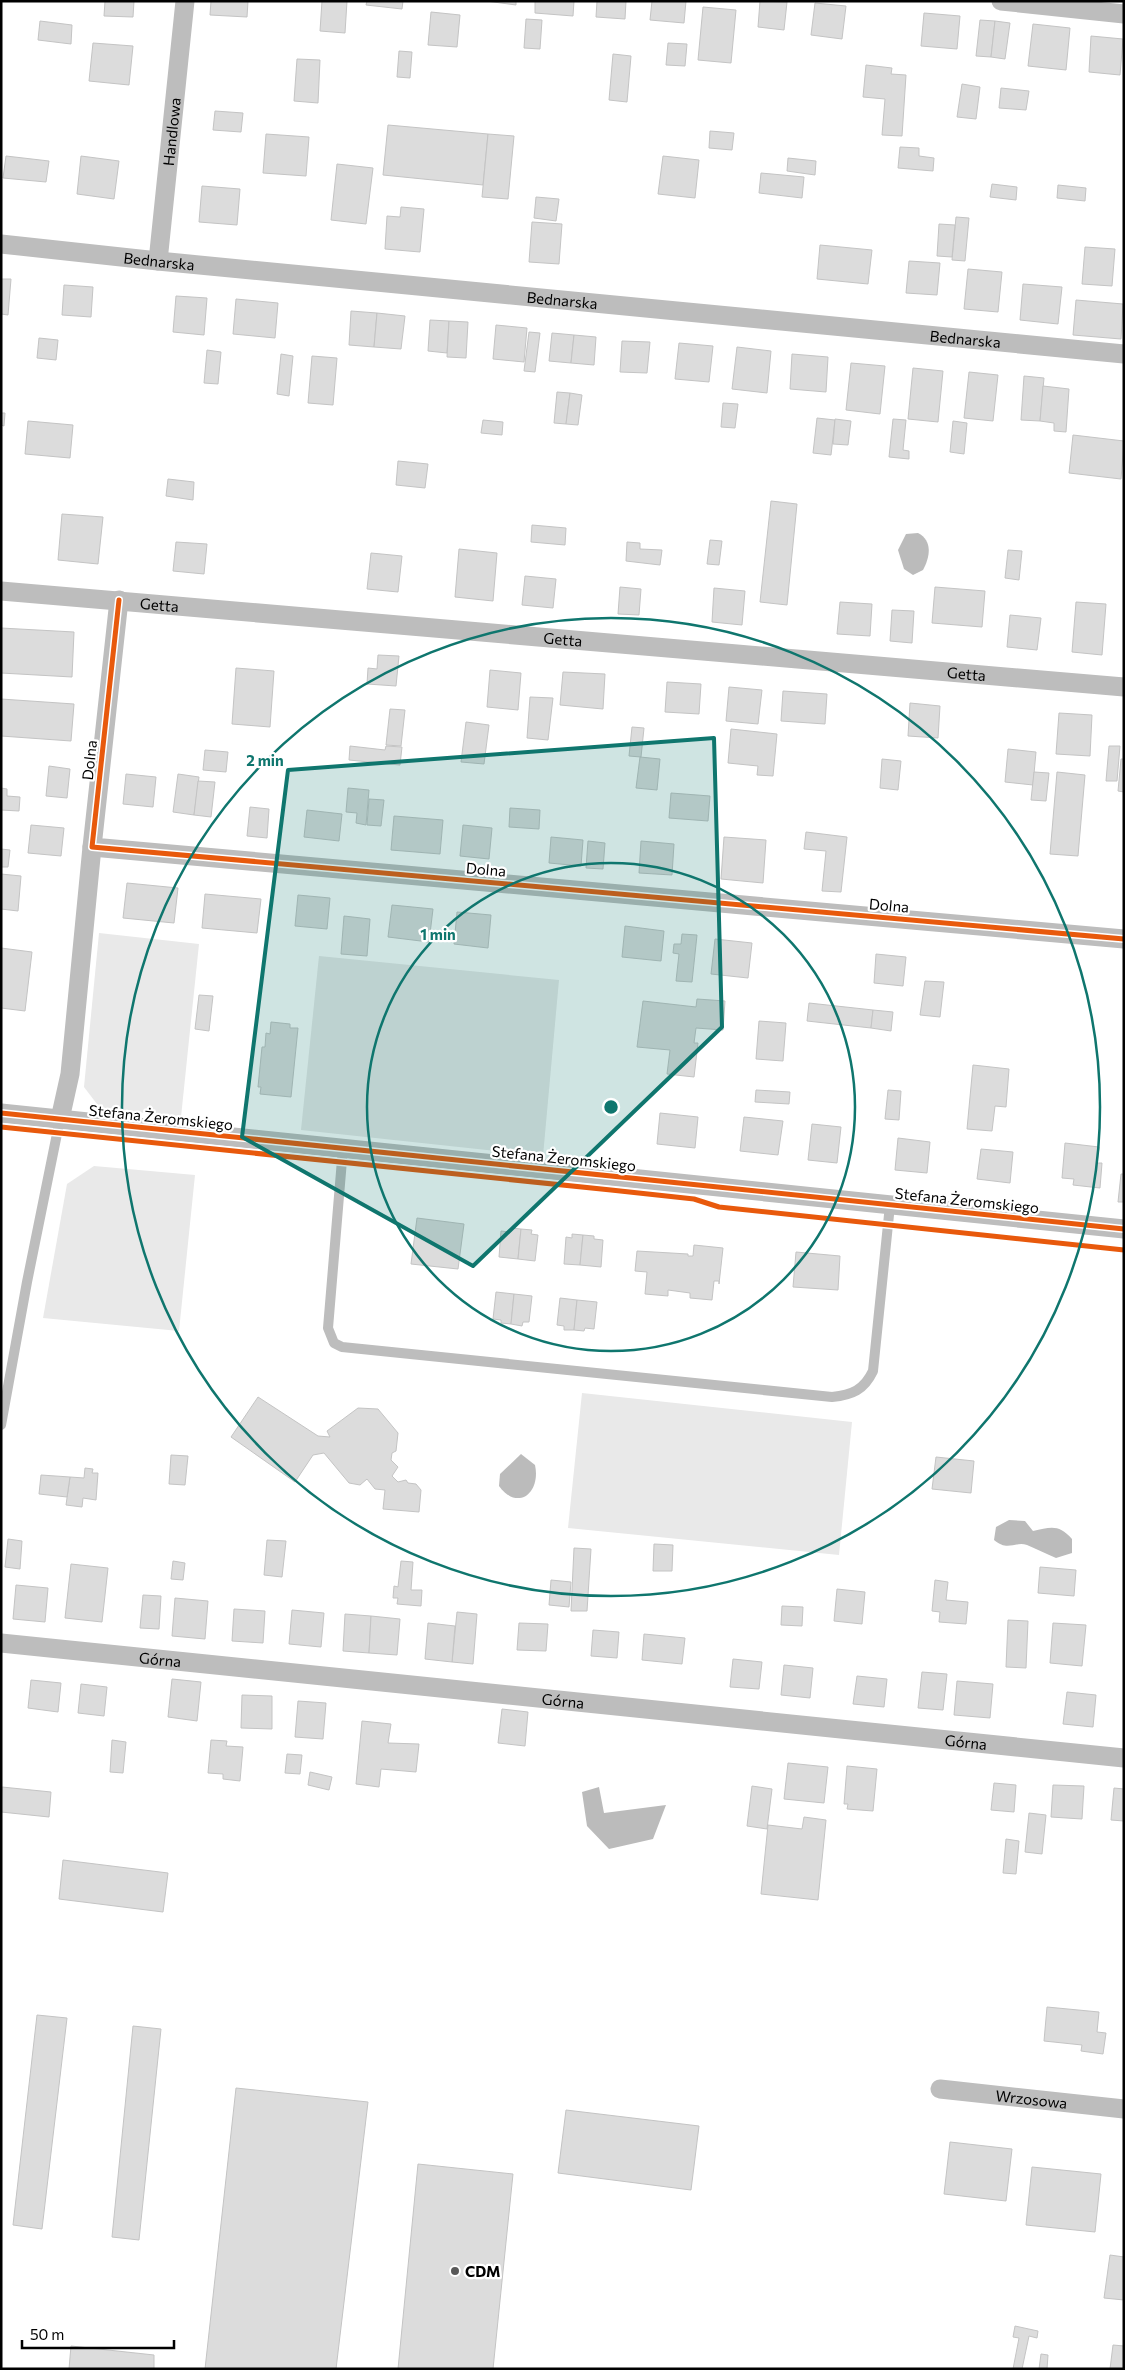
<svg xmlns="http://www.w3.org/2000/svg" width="1125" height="2370" font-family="Commissioner,sans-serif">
<rect width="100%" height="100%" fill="#fff"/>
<g fill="#e9e9e9">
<polygon points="99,933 199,944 181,1117 100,1108 84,1087"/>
<polygon points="319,956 559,980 543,1156 301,1130"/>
<polygon points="94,1166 195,1175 179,1331 43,1318 67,1184"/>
<polygon points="582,1393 852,1422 839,1555 568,1528"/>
</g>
<g fill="#bbb">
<path d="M918 533C933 541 930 557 923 570L913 575 904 569 898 550 906 534Z"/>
<path d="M521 1454 535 1465C541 1492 518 1512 499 1486L500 1474Z"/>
<path d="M1009 1520 1025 1521 1033 1531C1051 1527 1059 1524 1072 1539V1553L1056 1558C1046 1554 1037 1549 1027 1545 1015 1541 1008 1552 994 1540L996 1527Z"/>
<polygon points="599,1787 604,1813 666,1805 653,1839 609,1849 587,1826 582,1792"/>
</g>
<g fill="#dcdcdc" stroke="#c4c4c4">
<polygon points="105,1 134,1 133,17 104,16"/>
<polygon points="211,1 248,1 247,17 210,15"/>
<polygon points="322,1 347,1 345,33 320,31"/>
<polygon points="367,1 403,1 402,9 366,5"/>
<polygon points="486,1 516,1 516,5"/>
<polygon points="535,1 574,1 573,16 535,13"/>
<polygon points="597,1 626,1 625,19 596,17"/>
<polygon points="652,1 686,1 684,23 650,20"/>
<polygon points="760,1 787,2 784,30 758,27"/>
<polygon points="815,3 846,6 842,39 811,35"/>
<polygon points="703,7 736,10 731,63 698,60"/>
<polygon points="431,12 460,15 457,47 428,45"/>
<polygon points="924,13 960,16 957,49 921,46"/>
<polygon points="526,19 542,20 540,49 524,48"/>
<polygon points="980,20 995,21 991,57 976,56"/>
<polygon points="40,21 72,25 71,44 38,40"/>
<polygon points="995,21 1010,23 1005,59 991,57"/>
<polygon points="1033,24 1070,28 1066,70 1028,66"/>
<polygon points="1091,36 1123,39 1120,75 1089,72"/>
<polygon points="93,43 133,46 129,85 89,81"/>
<polygon points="668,43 687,44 685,66 666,65"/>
<polygon points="399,51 412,52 410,78 397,77"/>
<polygon points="613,54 631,56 627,102 609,100"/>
<polygon points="297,59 320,60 318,103 294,101"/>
<polygon points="866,65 892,68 891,74 906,75 902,136 882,135 885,99 863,97"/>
<polygon points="962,84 980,87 976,119 957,117"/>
<polygon points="1001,88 1029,91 1026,110 999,108"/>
<polygon points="215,111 243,113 241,132 213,130"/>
<polygon points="388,125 488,134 483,185 383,175"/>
<polygon points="710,131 734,133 732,150 709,148"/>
<polygon points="266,134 309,137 306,176 263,173"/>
<polygon points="488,134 514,136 508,199 482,197"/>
<polygon points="900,147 919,148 919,156 934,158 933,171 898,168"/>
<polygon points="6,156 49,161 46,182 3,178"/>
<polygon points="81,156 119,161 114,199 77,194"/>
<polygon points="663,156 699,160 695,198 658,194"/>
<polygon points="788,158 816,161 815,175 787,171"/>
<polygon points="337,164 373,168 366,224 331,220"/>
<polygon points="761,173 804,177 802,198 759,193"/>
<polygon points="992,184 1017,187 1016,200 990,197"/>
<polygon points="1058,185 1086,188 1085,201 1057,198"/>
<polygon points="202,186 240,189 237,225 199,222"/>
<polygon points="536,197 559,199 556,221 534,218"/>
<polygon points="401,207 424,209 420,252 385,249 387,216 400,217"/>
<polygon points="956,217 969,218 965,261 952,260"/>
<polygon points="532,222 562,224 559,264 529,262"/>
<polygon points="939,224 955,225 952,257 937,256"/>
<polygon points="820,245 872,250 868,284 817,279"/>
<polygon points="1085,247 1115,249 1112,286 1082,284"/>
<polygon points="909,261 940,263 937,295 906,293"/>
<polygon points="968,269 1002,272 998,312 964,309"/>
<polygon points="1,279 11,279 8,315 1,314"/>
<polygon points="1023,284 1062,287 1058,324 1020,320"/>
<polygon points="64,285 93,287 91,317 62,315"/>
<polygon points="176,296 207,298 204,335 173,332"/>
<polygon points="236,299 278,303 275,338 233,334"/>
<polygon points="1076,300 1123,304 1121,339 1073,335"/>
<polygon points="351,311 377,313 374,347 349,345"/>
<polygon points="377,313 405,316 401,349 374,347"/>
<polygon points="430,320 449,321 447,353 428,351"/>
<polygon points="449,321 468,322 466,358 447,357"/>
<polygon points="496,325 527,328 524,362 493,359"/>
<polygon points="529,332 540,333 535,372 524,371"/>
<polygon points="552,333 574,335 571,363 549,361"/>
<polygon points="574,335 596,337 594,365 571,363"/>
<polygon points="39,338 58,340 56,360 37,358"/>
<polygon points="622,341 650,342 647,373 620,372"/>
<polygon points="679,343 713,346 709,382 675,379"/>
<polygon points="737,347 771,351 767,393 732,389"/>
<polygon points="207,350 221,352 218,384 204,383"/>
<polygon points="281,354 293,356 289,396 277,394"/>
<polygon points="792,354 828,357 826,392 790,389"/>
<polygon points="312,356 337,358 333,405 308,403"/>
<polygon points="851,363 885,366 880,414 846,410"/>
<polygon points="913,368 943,371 938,422 908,419"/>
<polygon points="969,372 998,375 993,421 964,418"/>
<polygon points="1024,376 1044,378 1040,421 1021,420"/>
<polygon points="1043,386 1069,389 1066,432 1054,431 1054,423 1040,421"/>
<polygon points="557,392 570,393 566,424 554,423"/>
<polygon points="570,393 582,395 578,425 566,424"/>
<polygon points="723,403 738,404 735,428 721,427"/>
<polygon points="1,413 5,413 4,426 1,425"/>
<polygon points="817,418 835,420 831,455 813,453"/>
<polygon points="835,419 851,421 848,445 833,444"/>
<polygon points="893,419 906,420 903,450 909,451 909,459 889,457"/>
<polygon points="483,420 503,422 502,435 481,433"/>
<polygon points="28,421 73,425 70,458 25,454"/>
<polygon points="953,421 967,423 964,454 950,452"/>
<polygon points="1073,435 1124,441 1121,479 1069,473"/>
<polygon points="398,461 428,464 425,488 396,485"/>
<polygon points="168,479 194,482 193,500 166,496"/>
<polygon points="771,501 797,504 787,605 760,602"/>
<polygon points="62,514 103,517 98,564 58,560"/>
<polygon points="532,525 566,528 565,545 531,542"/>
<polygon points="710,540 722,541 719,565 707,564"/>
<polygon points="176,542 207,544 204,574 173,571"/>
<polygon points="627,542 640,543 640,549 662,550 660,565 626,561"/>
<polygon points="459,549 497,553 493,601 455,597"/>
<polygon points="1008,550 1022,551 1019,580 1005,578"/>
<polygon points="371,553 402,556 398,592 367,589"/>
<polygon points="525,576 556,579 553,608 522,605"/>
<polygon points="620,587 641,589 639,615 618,614"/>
<polygon points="935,587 985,591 982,627 932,623"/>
<polygon points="714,588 745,591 742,625 712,622"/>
<polygon points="840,602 872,604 870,636 837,634"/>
<polygon points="1076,602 1106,604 1102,655 1072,652"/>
<polygon points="892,610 914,611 912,643 890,641"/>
<polygon points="1010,615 1041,618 1037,650 1007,647"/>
<polygon points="1,628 74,632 72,677 1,673"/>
<polygon points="378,655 399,656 396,686 367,684 368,668 377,669"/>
<polygon points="236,668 274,671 270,727 232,724"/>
<polygon points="490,670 521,673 518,710 487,707"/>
<polygon points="563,672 605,674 603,709 560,705"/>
<polygon points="667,682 701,684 699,714 665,712"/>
<polygon points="729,687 762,690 758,724 726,721"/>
<polygon points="783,691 827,694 825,724 781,721"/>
<polygon points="530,697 553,698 548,740 527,738"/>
<polygon points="1,699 74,704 71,741 1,736"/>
<polygon points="910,703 940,706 938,738 908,736"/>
<polygon points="390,709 405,710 401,746 386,745"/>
<polygon points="1059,713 1092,715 1090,756 1056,754"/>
<polygon points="466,722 489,725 484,764 461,762"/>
<polygon points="632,727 644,728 641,757 629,756"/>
<polygon points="731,729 777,734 773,776 757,775 758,766 728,763"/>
<polygon points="350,746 385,750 386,746 402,747 400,765 349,760"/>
<polygon points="1109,746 1120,746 1117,781 1106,781"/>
<polygon points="1008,749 1036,752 1033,785 1005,782"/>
<polygon points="205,750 228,752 226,772 203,770"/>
<polygon points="640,757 660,759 657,790 636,788"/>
<polygon points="882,759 901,761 898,790 880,788"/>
<polygon points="1121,759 1124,759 1124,792 1118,791"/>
<polygon points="49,766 70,769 67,798 46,796"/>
<polygon points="1034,772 1049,773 1046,801 1031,800"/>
<polygon points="1057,772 1085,775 1078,856 1050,854"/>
<polygon points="126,774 156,777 153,807 123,804"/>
<polygon points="178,774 199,777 194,815 173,812"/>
<polygon points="198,781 215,782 211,817 194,815"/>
<polygon points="1,788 7,789 7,796 20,797 19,811 1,810"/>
<polygon points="348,788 369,790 366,825 356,823 357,813 346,812"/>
<polygon points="671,793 710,796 708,821 669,818"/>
<polygon points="369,799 384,800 381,826 367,825"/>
<polygon points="250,807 269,809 267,838 247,836"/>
<polygon points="510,808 540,810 539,829 509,827"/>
<polygon points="307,810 342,814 339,841 304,837"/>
<polygon points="394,816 443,820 440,854 391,850"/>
<polygon points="31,825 64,828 61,856 28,853"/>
<polygon points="463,825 492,828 489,859 460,856"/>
<polygon points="806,832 847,837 841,892 822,891 826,851 804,849"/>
<polygon points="551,837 583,840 581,866 549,863"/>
<polygon points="724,837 766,840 763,883 721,879"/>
<polygon points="588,841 605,843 603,869 586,868"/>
<polygon points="641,841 674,844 672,875 639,873"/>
<polygon points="1,849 10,850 8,867 1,867"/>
<polygon points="1,874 21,876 18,911 1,909"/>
<polygon points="127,883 178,888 174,923 123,918"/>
<polygon points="205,894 261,899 257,933 202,928"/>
<polygon points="298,895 330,898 327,929 295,926"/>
<polygon points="392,905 433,909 429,942 388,937"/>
<polygon points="457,912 491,915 488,948 454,944"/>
<polygon points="344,916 370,919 367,956 341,954"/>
<polygon points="625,926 664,931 661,961 622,957"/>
<polygon points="682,934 697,935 692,982 676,981 679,954 673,953 674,944 681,944"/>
<polygon points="715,939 752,943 748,978 711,974"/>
<polygon points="1,948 32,952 25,1011 1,1008"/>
<polygon points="876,954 906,957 903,986 874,983"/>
<polygon points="925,981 944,982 940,1017 920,1015"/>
<polygon points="199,995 213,996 209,1031 195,1029"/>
<polygon points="697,999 725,1001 723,1030 696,1028 694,1043 698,1043 694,1077 667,1074 670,1050 637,1047 643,1001 696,1007"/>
<polygon points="809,1003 873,1010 871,1028 807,1021"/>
<polygon points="873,1010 893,1012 891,1031 871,1028"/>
<polygon points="759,1021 786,1023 783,1061 756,1059"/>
<polygon points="271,1022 290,1024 290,1028 298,1028 291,1097 260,1094 261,1087 258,1087 262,1047 265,1047 266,1033 270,1034"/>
<polygon points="973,1065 1009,1069 1006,1107 995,1106 992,1131 967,1129"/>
<polygon points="756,1090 790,1092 789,1104 755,1102"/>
<polygon points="888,1090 901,1091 899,1120 885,1119"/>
<polygon points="660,1113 698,1117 695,1148 657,1144"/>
<polygon points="744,1117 783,1121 778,1155 740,1151"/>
<polygon points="812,1124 841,1127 837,1163 808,1160"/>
<polygon points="898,1138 930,1142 927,1173 895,1170"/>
<polygon points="1065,1143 1099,1147 1097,1163 1102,1163 1100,1188 1073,1185 1074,1179 1062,1178"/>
<polygon points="981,1149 1013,1152 1010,1183 977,1179"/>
<polygon points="1121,1174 1124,1174 1124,1202 1118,1202"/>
<polygon points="417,1218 464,1224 458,1269 411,1264"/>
<polygon points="511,1228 521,1229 518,1259 499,1257 501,1231 510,1232"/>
<polygon points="521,1229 532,1230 531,1234 538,1235 535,1261 518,1259"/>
<polygon points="572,1234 583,1235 580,1265 564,1264 566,1237 572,1238"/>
<polygon points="583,1235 594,1236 594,1239 603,1240 601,1267 580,1265"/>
<polygon points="694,1245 723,1248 719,1284 719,1281 714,1281 712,1300 690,1298 690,1293 668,1290 668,1296 645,1294 647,1272 635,1271 637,1251 688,1254 688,1256 693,1256"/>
<polygon points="796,1252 840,1256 838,1290 793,1287"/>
<polygon points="496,1292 514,1294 511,1324 501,1323 501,1320 493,1319"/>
<polygon points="514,1294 532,1296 529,1322 523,1322 522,1326 511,1324"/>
<polygon points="560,1298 577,1300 574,1330 564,1330 564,1326 557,1325"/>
<polygon points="577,1300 597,1302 594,1329 585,1328 584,1331 574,1330"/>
<polygon points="258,1397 318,1436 330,1437 327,1431 358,1408 378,1409 398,1433 396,1451 392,1453 391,1460 398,1467 392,1476 398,1482 406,1480 408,1483 416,1484 421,1490 419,1512 383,1509 385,1490 375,1489 367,1479 360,1485 349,1483 324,1453 313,1455 295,1482 231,1437"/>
<polygon points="171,1455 188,1456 185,1485 169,1484"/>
<polygon points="936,1457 974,1461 971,1493 932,1489"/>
<polygon points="85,1468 93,1469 92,1473 98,1473 96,1500 83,1498 82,1507 66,1505 70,1477 84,1478"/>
<polygon points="41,1475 70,1477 67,1497 39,1494"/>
<polygon points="8,1539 22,1541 20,1569 5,1567"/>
<polygon points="267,1540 286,1541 282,1577 264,1575"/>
<polygon points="654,1544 673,1545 672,1571 653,1571"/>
<polygon points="574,1548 591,1549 587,1611 571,1611"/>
<polygon points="173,1561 185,1563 183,1580 171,1579"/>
<polygon points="401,1561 413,1562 411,1590 422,1590 421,1606 397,1604 398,1598 393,1598 394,1586 398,1587"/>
<polygon points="71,1564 108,1568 102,1622 65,1618"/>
<polygon points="1040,1567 1076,1570 1074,1596 1038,1593"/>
<polygon points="551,1580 571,1582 569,1607 549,1605"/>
<polygon points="935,1580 948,1582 946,1600 968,1602 966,1624 939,1622 940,1612 932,1611"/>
<polygon points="16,1585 48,1588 45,1622 13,1619"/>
<polygon points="837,1589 865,1592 862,1624 834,1621"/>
<polygon points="143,1595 161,1596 159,1629 140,1628"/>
<polygon points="175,1598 208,1601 205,1639 172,1636"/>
<polygon points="782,1606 803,1607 802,1626 781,1625"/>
<polygon points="234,1609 265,1611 263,1643 232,1641"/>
<polygon points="292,1610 324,1613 321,1647 289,1644"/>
<polygon points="457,1612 477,1614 473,1664 452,1662"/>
<polygon points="345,1614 371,1616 369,1653 343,1651"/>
<polygon points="371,1616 400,1619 397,1655 369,1653"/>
<polygon points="1008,1620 1028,1621 1026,1668 1006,1667"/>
<polygon points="428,1623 455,1626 452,1662 425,1659"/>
<polygon points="519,1623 548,1624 546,1651 517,1650"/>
<polygon points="1053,1623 1086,1625 1082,1666 1050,1663"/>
<polygon points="593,1630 619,1632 617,1658 591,1656"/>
<polygon points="644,1634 685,1638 682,1664 642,1660"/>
<polygon points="733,1659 762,1662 759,1689 730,1687"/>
<polygon points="784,1665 813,1668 810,1698 781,1695"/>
<polygon points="922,1672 947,1674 943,1710 918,1708"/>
<polygon points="857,1676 887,1679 884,1707 853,1704"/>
<polygon points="172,1679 201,1682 197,1721 168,1717"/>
<polygon points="31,1680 61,1683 58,1712 28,1708"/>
<polygon points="957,1681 993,1684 990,1718 954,1715"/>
<polygon points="81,1684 107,1687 104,1716 78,1713"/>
<polygon points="1067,1692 1096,1695 1093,1727 1063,1724"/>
<polygon points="242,1695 272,1696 272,1729 241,1728"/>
<polygon points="298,1701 326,1703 323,1739 295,1737"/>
<polygon points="502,1709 528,1712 525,1746 498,1743"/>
<polygon points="362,1721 391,1724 388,1743 419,1744 416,1772 381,1769 379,1787 356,1784"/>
<polygon points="112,1740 126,1742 123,1773 110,1772"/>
<polygon points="211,1740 227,1741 226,1746 243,1747 240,1781 223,1779 223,1774 208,1773"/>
<polygon points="287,1754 302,1755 300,1774 285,1773"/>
<polygon points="788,1763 828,1767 824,1803 784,1799"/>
<polygon points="847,1766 877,1769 873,1811 847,1809 848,1804 844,1804"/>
<polygon points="310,1772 332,1777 329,1790 308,1785"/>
<polygon points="994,1783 1016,1785 1014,1812 991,1810"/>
<polygon points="1053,1785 1084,1786 1082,1819 1051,1817"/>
<polygon points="752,1786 772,1789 767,1829 747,1826"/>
<polygon points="2,1787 51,1792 49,1817 1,1812"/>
<polygon points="1114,1788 1124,1789 1124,1821 1111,1820"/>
<polygon points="1029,1813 1046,1815 1042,1854 1025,1852"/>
<polygon points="804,1817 826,1820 818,1900 761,1894 768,1825 802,1829"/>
<polygon points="1006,1839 1019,1841 1016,1874 1003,1873"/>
<polygon points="63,1860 168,1873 163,1912 59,1899"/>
<polygon points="1047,2007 1099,2012 1097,2032 1106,2033 1103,2054 1081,2051 1082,2045 1044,2041"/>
<polygon points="37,2015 67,2018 42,2229 13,2225"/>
<polygon points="133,2026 161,2029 139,2240 112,2237"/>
<polygon points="236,2088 368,2102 336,2369 205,2369"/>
<polygon points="566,2110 699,2126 691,2190 558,2173"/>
<polygon points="950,2142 1012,2149 1006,2201 944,2194"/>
<polygon points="418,2164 513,2174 493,2369 398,2369"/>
<polygon points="1032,2167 1101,2174 1095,2232 1026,2225"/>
<polygon points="1110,2255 1124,2257 1124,2300 1104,2298"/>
<polygon points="1015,2326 1038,2331 1037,2338 1029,2336 1022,2369 1013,2369 1019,2338 1013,2337"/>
<polygon points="1113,2345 1124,2346 1124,2369 1110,2369"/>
<polygon points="71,2346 154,2355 154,2369 69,2369"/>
<polygon points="1041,2354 1048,2355 1047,2369 1039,2369"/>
</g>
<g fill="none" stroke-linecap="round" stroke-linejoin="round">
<g stroke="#bdbdbd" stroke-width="10">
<path d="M343 1148 328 1328 334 1343 342 1347 832 1397C852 1395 864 1390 873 1371L890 1205"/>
<polyline points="1,1425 27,1282 60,1119"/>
</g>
<g stroke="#bdbdbd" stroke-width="19">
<polyline points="1001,1 1124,14"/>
<path id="s1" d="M1 244 158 261 1124 354"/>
<path id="s2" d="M158 261 185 1"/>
<path id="s3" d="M1 591 1124 687"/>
<polyline points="119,600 92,847 1124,939"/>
<polyline points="1,1113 1124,1229"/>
<polyline points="60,1119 70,1074 92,847"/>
<path id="s4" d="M1 1643 1124 1758"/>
<path id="s5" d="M940 2089 1124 2109"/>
</g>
<defs>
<g id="cycleway">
<polyline points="119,600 92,847 1124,939"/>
<polyline points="1,1113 1124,1229"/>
<polyline points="1,1127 611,1190 694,1199 719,1207 1124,1250"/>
</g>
</defs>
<use href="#cycleway" stroke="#fff" stroke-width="8"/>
<use href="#cycleway" stroke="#e8590c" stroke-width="5"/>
</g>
<path fill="#0f766e" fill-opacity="0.2" stroke="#0f766e" stroke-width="4" stroke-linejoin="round" d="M714 738 722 1027 473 1266 242 1137 288 770Z"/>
<g fill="none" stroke="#0f766e" stroke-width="2.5">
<circle cx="611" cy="1107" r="244"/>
<circle cx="611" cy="1107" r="489"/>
</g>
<circle fill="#595959" stroke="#fff" stroke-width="2" cx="455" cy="2271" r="5"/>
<g text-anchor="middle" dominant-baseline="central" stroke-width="4.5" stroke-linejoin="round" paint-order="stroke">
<g font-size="15" fill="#000" stroke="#fff">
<text stroke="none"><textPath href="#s2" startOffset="130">Handlowa</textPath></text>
<text stroke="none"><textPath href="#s1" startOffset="159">Bednarska</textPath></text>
<text stroke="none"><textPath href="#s1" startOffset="564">Bednarska</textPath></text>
<text stroke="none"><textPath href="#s1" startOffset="969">Bednarska</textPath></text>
<text stroke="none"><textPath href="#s3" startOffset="159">Getta</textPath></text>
<text stroke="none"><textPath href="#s3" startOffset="564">Getta</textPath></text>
<text stroke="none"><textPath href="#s3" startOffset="969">Getta</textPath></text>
<text transform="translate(89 760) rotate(-84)">Dolna</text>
<text transform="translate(486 869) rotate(5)">Dolna</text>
<text transform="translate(889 905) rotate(5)">Dolna</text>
<text transform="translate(161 1117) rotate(6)">Stefana Żeromskiego</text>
<text transform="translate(564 1158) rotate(6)">Stefana Żeromskiego</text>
<text transform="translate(967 1200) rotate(6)">Stefana Żeromskiego</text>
<text stroke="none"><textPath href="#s4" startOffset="160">Górna</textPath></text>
<text stroke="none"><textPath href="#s4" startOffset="565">Górna</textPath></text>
<text stroke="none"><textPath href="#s4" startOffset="970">Górna</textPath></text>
<text stroke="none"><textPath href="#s5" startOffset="92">Wrzosowa</textPath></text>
</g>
<g font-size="15" font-weight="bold" fill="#000" stroke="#fff" text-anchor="start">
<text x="465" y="2271">CDM</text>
</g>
</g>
<circle cx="611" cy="1107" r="8" fill="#0f766e" stroke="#fff" stroke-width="2.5"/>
<g font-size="15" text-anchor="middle" font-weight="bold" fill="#0f766e" stroke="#fff" stroke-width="4.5" stroke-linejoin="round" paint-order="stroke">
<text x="265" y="766">2 min</text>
<text x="438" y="940">1 min</text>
</g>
<rect width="1125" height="2370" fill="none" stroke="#000000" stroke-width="5"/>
<path d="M22 2340v8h152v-8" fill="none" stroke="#000000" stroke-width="2.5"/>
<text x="30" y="2340" font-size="15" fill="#000000" stroke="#ffffff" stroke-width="4" paint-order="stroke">50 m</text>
</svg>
